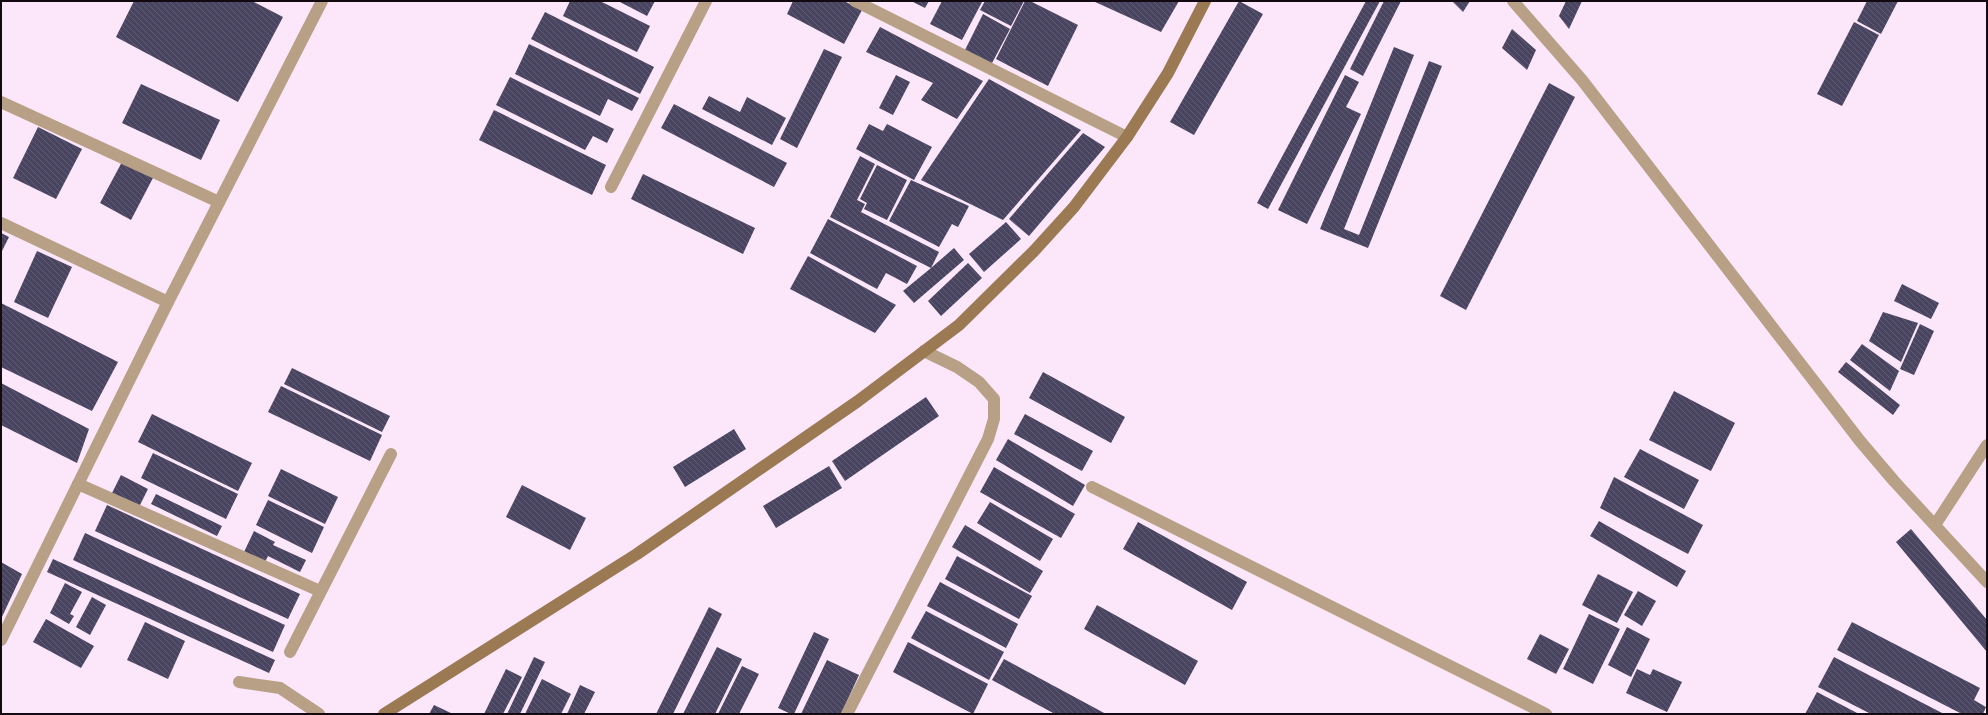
<svg xmlns="http://www.w3.org/2000/svg" width="1988" height="715" font-family="'Asap Condensed',sans-serif">
<defs>
<pattern id="building-back-hatch" width="6" height="6" patternUnits="userSpaceOnUse"><rect width="6" height="6" fill="#494560"/><path d="M-1 5l2 2M0 0l6 6M5-1l2 2" fill="none" stroke="#5f5b72"/></pattern>
</defs>
<rect width="100%" height="100%" fill="#fce6fa"/>
<g fill="url(#building-back-hatch)">
<polygon points="134,1 252,1 283,17 238,102 116,37"/>
<polygon points="570,1 600,1 650,26 637,52 563,16"/>
<polygon points="618,1 655,1 647,16"/>
<polygon points="793,1 844,1 862,10 844,44 787,14"/>
<polygon points="911,1 929,1 925,8"/>
<polygon points="942,1 982,2 962,40 930,24"/>
<polygon points="985,1 1024,1 1011,26 980,10"/>
<polygon points="1025,1 1030,1 1078,25 1048,86 996,59"/>
<polygon points="1093,1 1179,1 1161,32"/>
<polygon points="1239,1 1263,14 1194,135 1170,122"/>
<polygon points="1366,1 1380,1 1268,209 1257,203"/>
<polygon points="1384,1 1401,1 1363,76 1350,69"/>
<polygon points="1452,1 1470,1 1463,12"/>
<polygon points="1566,1 1582,1 1569,29 1559,16"/>
<polygon points="1867,1 1898,1 1881,34 1857,21"/>
<polygon points="545,12 654,67 640,94 531,39"/>
<polygon points="983,14 1010,29 991,65 964,52"/>
<polygon points="1854,22 1879,35 1842,106 1817,94"/>
<polygon points="880,27 983,81 957,119 921,100 933,83 866,52"/>
<polygon points="1512,29 1536,50 1527,70 1502,48"/>
<polygon points="529,44 639,98 632,111 608,99 600,116 515,74"/>
<polygon points="1394,47 1414,55 1344,229 1359,235 1429,61 1442,66 1368,248 1320,229"/>
<polygon points="824,49 842,57 797,148 780,139"/>
<polygon points="896,75 910,82 893,115 879,108"/>
<polygon points="1345,75 1359,82 1346,107 1361,114 1307,224 1278,210"/>
<polygon points="510,77 614,129 607,143 593,136 585,150 496,105"/>
<polygon points="989,79 1081,130 1003,220 921,180"/>
<polygon points="1549,83 1575,97 1466,310 1440,296"/>
<polygon points="141,84 220,120 201,160 122,123"/>
<polygon points="709,96 740,112 747,97 786,118 772,145 702,109"/>
<polygon points="674,104 787,163 774,187 661,128"/>
<polygon points="494,110 606,165 592,195 479,140"/>
<polygon points="869,124 883,131 887,124 932,147 914,180 856,149"/>
<polygon points="38,127 82,149 56,199 13,178"/>
<polygon points="1083,133 1105,147 1029,236 1009,219"/>
<polygon points="860,156 875,164 857,200 865,204 861,212 939,252 931,268 954,248 964,260 914,303 903,291 931,268 830,217"/>
<polygon points="123,160 154,176 131,220 100,203"/>
<polygon points="877,165 907,180 887,220 864,209 867,203 860,199"/>
<polygon points="643,174 755,228 743,254 631,199"/>
<polygon points="911,180 969,206 958,227 952,224 939,247 889,221"/>
<polygon points="828,219 917,266 907,284 886,273 877,289 810,253"/>
<polygon points="1006,222 1021,239 984,272 969,254"/>
<polygon points="1,233 9,237 1,253"/>
<polygon points="37,251 72,267 48,318 14,302"/>
<polygon points="808,256 896,305 875,333 790,289"/>
<polygon points="968,263 982,278 941,316 928,301"/>
<polygon points="1902,284 1939,303 1931,319 1894,301"/>
<polygon points="1,303 118,362 92,411 1,367"/>
<polygon points="1883,312 1918,323 1901,362 1869,341"/>
<polygon points="1920,324 1934,331 1914,375 1900,369"/>
<polygon points="1862,344 1899,371 1890,391 1850,360"/>
<polygon points="1846,362 1900,405 1893,415 1838,372"/>
<polygon points="292,368 390,416 382,432 284,384"/>
<polygon points="1043,372 1125,417 1111,443 1029,398"/>
<polygon points="1,383 89,429 77,463 1,425"/>
<polygon points="281,386 382,435 370,461 268,412"/>
<polygon points="1674,391 1735,423 1711,471 1649,440"/>
<polygon points="926,397 939,416 845,481 832,461"/>
<polygon points="152,414 252,463 238,491 138,442"/>
<polygon points="1025,414 1093,451 1082,471 1014,434"/>
<polygon points="734,429 746,449 685,487 673,467"/>
<polygon points="1008,439 1085,485 1073,506 996,460"/>
<polygon points="1640,449 1699,480 1684,509 1624,477"/>
<polygon points="153,453 238,494 226,519 141,478"/>
<polygon points="829,466 842,488 776,528 763,506"/>
<polygon points="994,467 1075,514 1061,538 980,492"/>
<polygon points="281,469 338,497 325,524 268,496"/>
<polygon points="121,475 148,489 139,507 112,493"/>
<polygon points="1614,477 1703,525 1688,554 1600,508"/>
<polygon points="522,485 586,518 570,550 506,517"/>
<polygon points="156,494 222,526 217,536 151,504"/>
<polygon points="268,500 324,527 312,553 256,525"/>
<polygon points="990,502 1053,539 1040,561 977,523"/>
<polygon points="107,505 300,594 288,619 95,531"/>
<polygon points="1599,521 1686,571 1677,587 1590,536"/>
<polygon points="1138,522 1247,582 1232,610 1123,549"/>
<polygon points="965,525 1043,571 1030,593 952,547"/>
<polygon points="1911,529 1987,620 1987,652 1896,542"/>
<polygon points="254,531 275,542 273,545 306,560 300,572 268,556 265,562 244,552"/>
<polygon points="85,533 285,625 273,652 73,560"/>
<polygon points="957,556 1032,596 1019,619 945,579"/>
<polygon points="53,559 275,660 269,673 47,572"/>
<polygon points="1,562 22,574 1,619"/>
<polygon points="1598,574 1633,592 1617,623 1582,605"/>
<polygon points="940,582 1018,624 1006,648 927,606"/>
<polygon points="65,583 82,592 70,614 74,616 69,624 50,613"/>
<polygon points="1638,591 1656,601 1642,626 1624,615"/>
<polygon points="92,597 106,605 90,635 76,627"/>
<polygon points="1097,605 1198,661 1185,685 1084,629"/>
<polygon points="709,607 722,614 673,714 656,714"/>
<polygon points="926,611 1004,652 989,680 911,638"/>
<polygon points="1589,614 1620,629 1593,684 1563,669"/>
<polygon points="46,619 94,646 81,668 33,642"/>
<polygon points="145,622 185,641 168,679 127,660"/>
<polygon points="1852,622 1980,688 1974,700 1986,707 1983,714 1962,714 1837,650"/>
<polygon points="1627,627 1650,639 1631,677 1608,665"/>
<polygon points="814,632 829,639 794,714 791,714 778,708"/>
<polygon points="1540,634 1569,649 1556,674 1527,659"/>
<polygon points="908,642 988,684 973,714 893,672"/>
<polygon points="717,647 742,659 715,714 683,714"/>
<polygon points="534,657 545,662 520,714 507,714"/>
<polygon points="1834,657 1944,714 1871,714 1818,687"/>
<polygon points="1004,659 1106,714 1055,714 992,680"/>
<polygon points="827,660 859,675 841,714 801,714"/>
<polygon points="742,666 759,674 739,714 718,714"/>
<polygon points="506,669 522,677 503,714 484,714"/>
<polygon points="1637,669 1650,675 1653,669 1682,682 1667,712 1626,693"/>
<polygon points="542,679 571,694 561,714 525,714"/>
<polygon points="580,685 595,692 584,714 567,714"/>
<polygon points="1817,692 1859,714 1805,714"/>
<polygon points="434,705 453,714 429,714"/>
</g>
<g fill="none" stroke-linecap="round" stroke-linejoin="round">
<g stroke="#b7a085" stroke-width="12">
<polyline points="1092,487 1546,714"/>
<polyline points="1935,525 1987,445"/>
<polyline points="847,714 988,439 994,419 994,399 979,382 957,367 924,351"/>
</g>
<g stroke="#b7a085" stroke-width="12">
<polyline points="855,1 1127,137"/>
<polyline points="1513,1 1582,80 1860,441 1894,481 1987,582"/>
<polyline points="1,102 219,202"/>
<polyline points="611,187 706,1"/>
<polyline points="1,223 168,302"/>
<polyline points="78,484 320,591"/>
<polyline points="1,640 168,302 322,1"/>
<polyline points="290,652 391,454"/>
<polyline points="239,682 280,688 319,714"/>
</g>
<polyline stroke="#9b7952" stroke-width="12" points="384,714 637,554 858,401 959,325 1034,251 1074,207 1127,137 1168,73 1205,1"/>
</g>
<rect width="1988" height="715" fill="none" stroke="#120911" stroke-width="4"/>
</svg>
